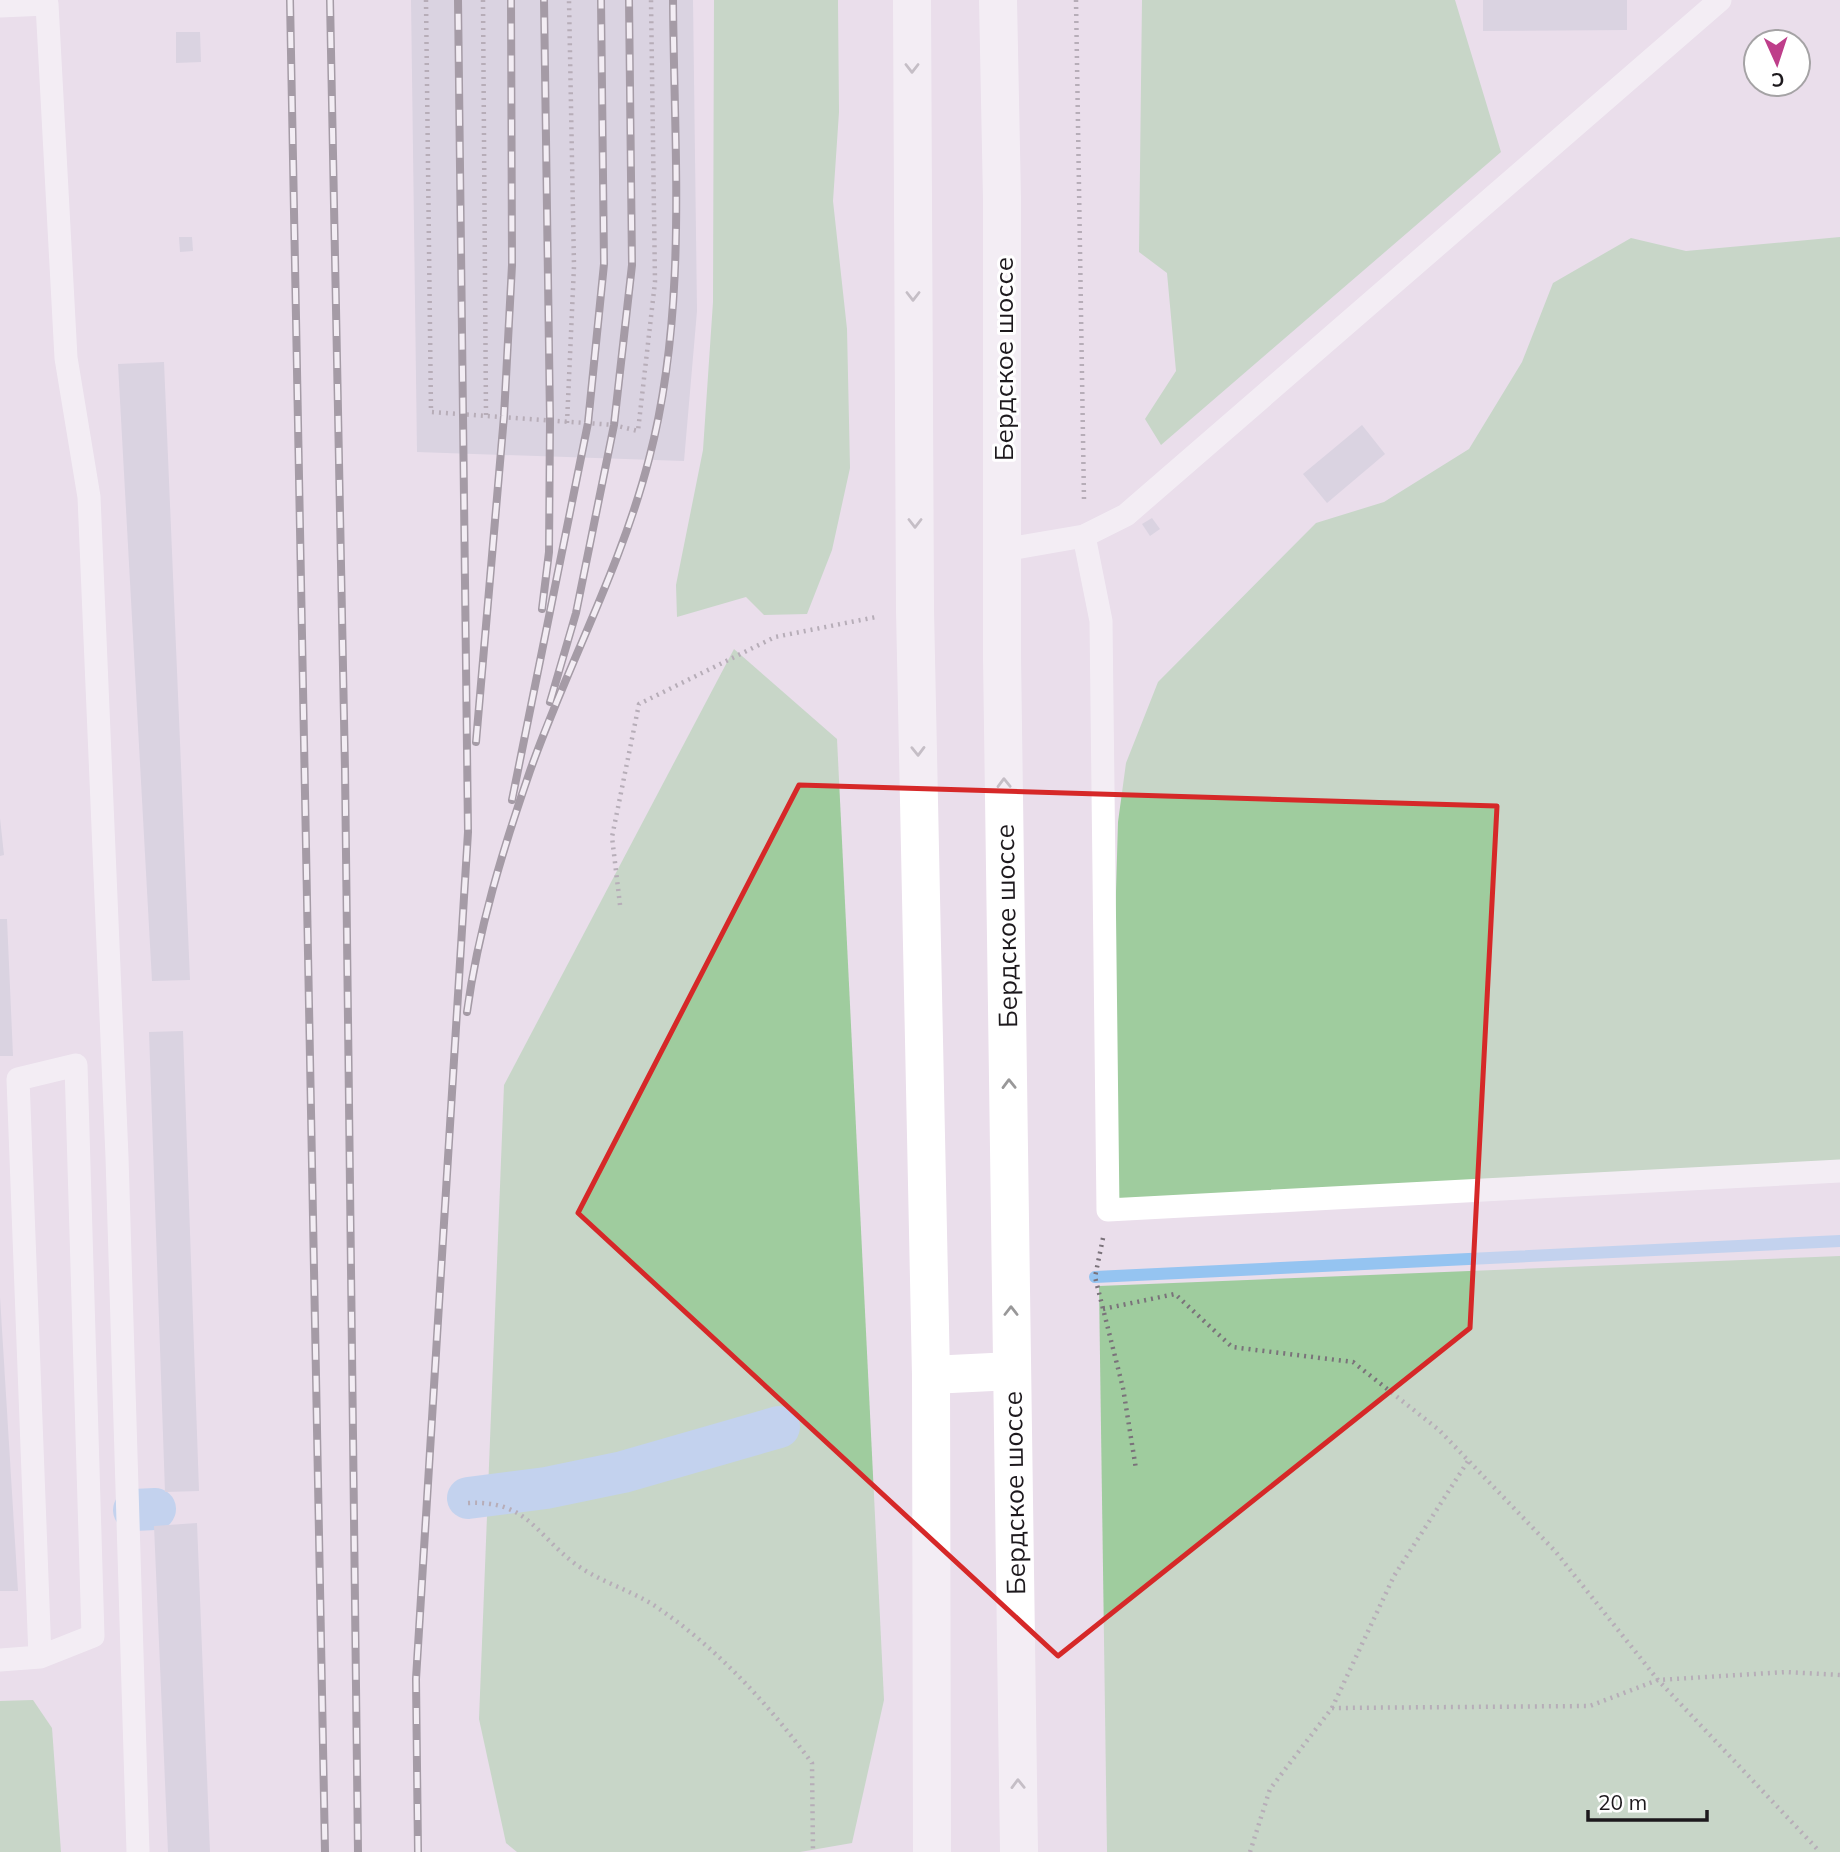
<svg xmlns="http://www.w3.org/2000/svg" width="1840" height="1852" font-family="Mulish,sans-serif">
<rect width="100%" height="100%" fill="#eadeeb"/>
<g fill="#9fcc9e">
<polygon points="714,0 838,0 838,5 839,112 833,201 847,329 850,468 832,550 807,614 764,615 746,597 677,617 676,585 703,450 713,302"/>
<polygon points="1142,0 1455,0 1501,152 1161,445 1145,419 1176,371 1167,273 1139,252"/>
<polygon points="1840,237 1840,1176 1107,1205 1118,822 1126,763 1158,682 1316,523 1384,502 1469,449 1522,362 1553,283 1631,238 1686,251"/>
<polygon points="734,649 837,739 884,1700 852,1843 800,1852 517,1852 506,1843 479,1719 504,1085"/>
<polygon points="1840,1256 1840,1852 1107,1852 1099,1286"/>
<polygon points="33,1700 52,1728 61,1852 0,1852 0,1701"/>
</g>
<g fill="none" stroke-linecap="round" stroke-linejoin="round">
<polyline stroke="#95c4f1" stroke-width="12" points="1095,1277 1840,1241"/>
<g stroke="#95c4f1" stroke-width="42">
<polyline points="468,1498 546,1488 623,1472 779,1427"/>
<polyline points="134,1510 155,1509"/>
</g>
</g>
<g fill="#c8c5d5">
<polygon points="411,0 693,0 697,311 684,461 417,452"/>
<polygon points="1483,0 1627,0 1627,30 1483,31"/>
<polygon points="176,32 200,32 201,62 176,63"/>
<polygon points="179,237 192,237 193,251 180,252"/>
<polygon points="164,362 190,980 152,981 118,364"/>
<polygon points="1362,425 1385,454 1327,503 1303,474"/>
<polygon points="1152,518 1160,529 1150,536 1142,524"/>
<polygon points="0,818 4,855 0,856"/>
<polygon points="0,919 7,919 13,1056 0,1056"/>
<polygon points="183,1031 199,1491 165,1492 149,1032"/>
<polygon points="0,1297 18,1591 0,1591"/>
<polygon points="197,1523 210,1852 168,1852 154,1526"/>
</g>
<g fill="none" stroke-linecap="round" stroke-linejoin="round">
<g stroke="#7a727a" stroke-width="4.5" stroke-dasharray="2 5" stroke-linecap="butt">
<polyline points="426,0 431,412 614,425 638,431 655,282 651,0"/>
<polyline points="483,0 486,416"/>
<polyline points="1076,0 1084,500"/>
<polyline points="567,423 574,266 569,0"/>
<polyline points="620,905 612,837 639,704 775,637 876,617"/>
<polyline points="1103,1238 1095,1277 1123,1388 1136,1469"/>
<polyline points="1103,1309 1175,1294 1232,1347 1353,1362 1439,1430 1555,1551 1658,1680 1820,1852"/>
<path d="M468 1503C526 1500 535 1533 574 1563 599 1582 632 1590 658 1608 718 1649 769 1705 812 1763L813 1852"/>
<polyline points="1332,1708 1394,1576 1468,1461"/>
<polyline points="1250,1852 1270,1789 1332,1708 1590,1706 1658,1680 1786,1672 1840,1675"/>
</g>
<g stroke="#fff" stroke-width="23">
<polyline points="0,6 47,4 66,358 89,497 117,1157 138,1852"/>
<polyline points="1084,536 1101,621 1108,1210 1840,1171"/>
<polyline points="1003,550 1084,536 1126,515 1720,0"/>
<polyline points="0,1660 40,1657 93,1636 76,1065 18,1079 40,1657"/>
</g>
<g stroke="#fff" stroke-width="38">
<polyline points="912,0 915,610 931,1375 932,1852"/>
<polyline points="998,0 1002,199 1002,657 1019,1852"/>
<polyline points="931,1375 1012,1371"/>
</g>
<defs>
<g id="rail">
<polyline points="290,0 325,1852"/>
<polyline points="330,0 345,770 358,1852"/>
<polyline points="542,609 549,552 550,419 544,0"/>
<polyline points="550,702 576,613 614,425 632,265 629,0"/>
<polyline points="476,742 504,416 512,265 511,0"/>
<polyline points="512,800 588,423 604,264 601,0"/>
<path d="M467 1012C478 930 503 849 530 771 567 666 621 568 649 459 688 310 674 152 673 0"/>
<polyline points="418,1852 416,1679 468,832 458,0"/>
</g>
</defs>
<use href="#rail" stroke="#524b52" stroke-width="8"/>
<use href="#rail" stroke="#fff" stroke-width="5" stroke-dasharray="16" stroke-linecap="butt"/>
</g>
<defs><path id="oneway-chevron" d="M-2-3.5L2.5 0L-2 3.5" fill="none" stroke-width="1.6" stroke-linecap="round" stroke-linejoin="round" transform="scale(1.75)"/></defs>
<g stroke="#999899">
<use href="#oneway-chevron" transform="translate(912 68) rotate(90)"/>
<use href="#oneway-chevron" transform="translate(913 296) rotate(90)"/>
<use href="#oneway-chevron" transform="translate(915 523) rotate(90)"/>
<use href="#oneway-chevron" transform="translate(918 751) rotate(89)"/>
<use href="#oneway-chevron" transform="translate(1004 783) rotate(-91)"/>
<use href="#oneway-chevron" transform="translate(1009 1084) rotate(-91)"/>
<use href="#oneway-chevron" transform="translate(1011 1311) rotate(-90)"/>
<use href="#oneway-chevron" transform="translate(1018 1784) rotate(-91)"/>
</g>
<path d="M0 0H1840V1852H0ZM799 785 1497 806 1470 1328 1058 1656 578 1213Z" fill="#eadeeb" fill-opacity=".55" fill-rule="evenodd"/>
<path fill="none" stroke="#d62828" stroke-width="5" stroke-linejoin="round" d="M799 785 1497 806 1470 1328 1058 1656 578 1213Z"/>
<g text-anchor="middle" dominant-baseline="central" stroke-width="6" stroke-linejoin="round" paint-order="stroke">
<g font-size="26" fill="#1d191d" stroke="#fff">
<text transform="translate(1003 359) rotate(-90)">Бердское шоссе</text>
<text transform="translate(1006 926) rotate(-91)">Бердское шоссе</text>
<text transform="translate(1014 1493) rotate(-91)">Бердское шоссе</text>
</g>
</g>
<g transform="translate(1777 63) rotate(177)"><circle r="33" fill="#ffffff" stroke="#a5a3a5" stroke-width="2"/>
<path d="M0-5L12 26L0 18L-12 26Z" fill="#be3e8a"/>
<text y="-10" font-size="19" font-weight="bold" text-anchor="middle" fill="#1d191d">С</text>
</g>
<path d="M1588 1810v10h119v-10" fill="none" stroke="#1d191d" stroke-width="3.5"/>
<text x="1598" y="1810" font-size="21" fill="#1d191d" stroke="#ffffff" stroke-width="5" paint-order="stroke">20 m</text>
</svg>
